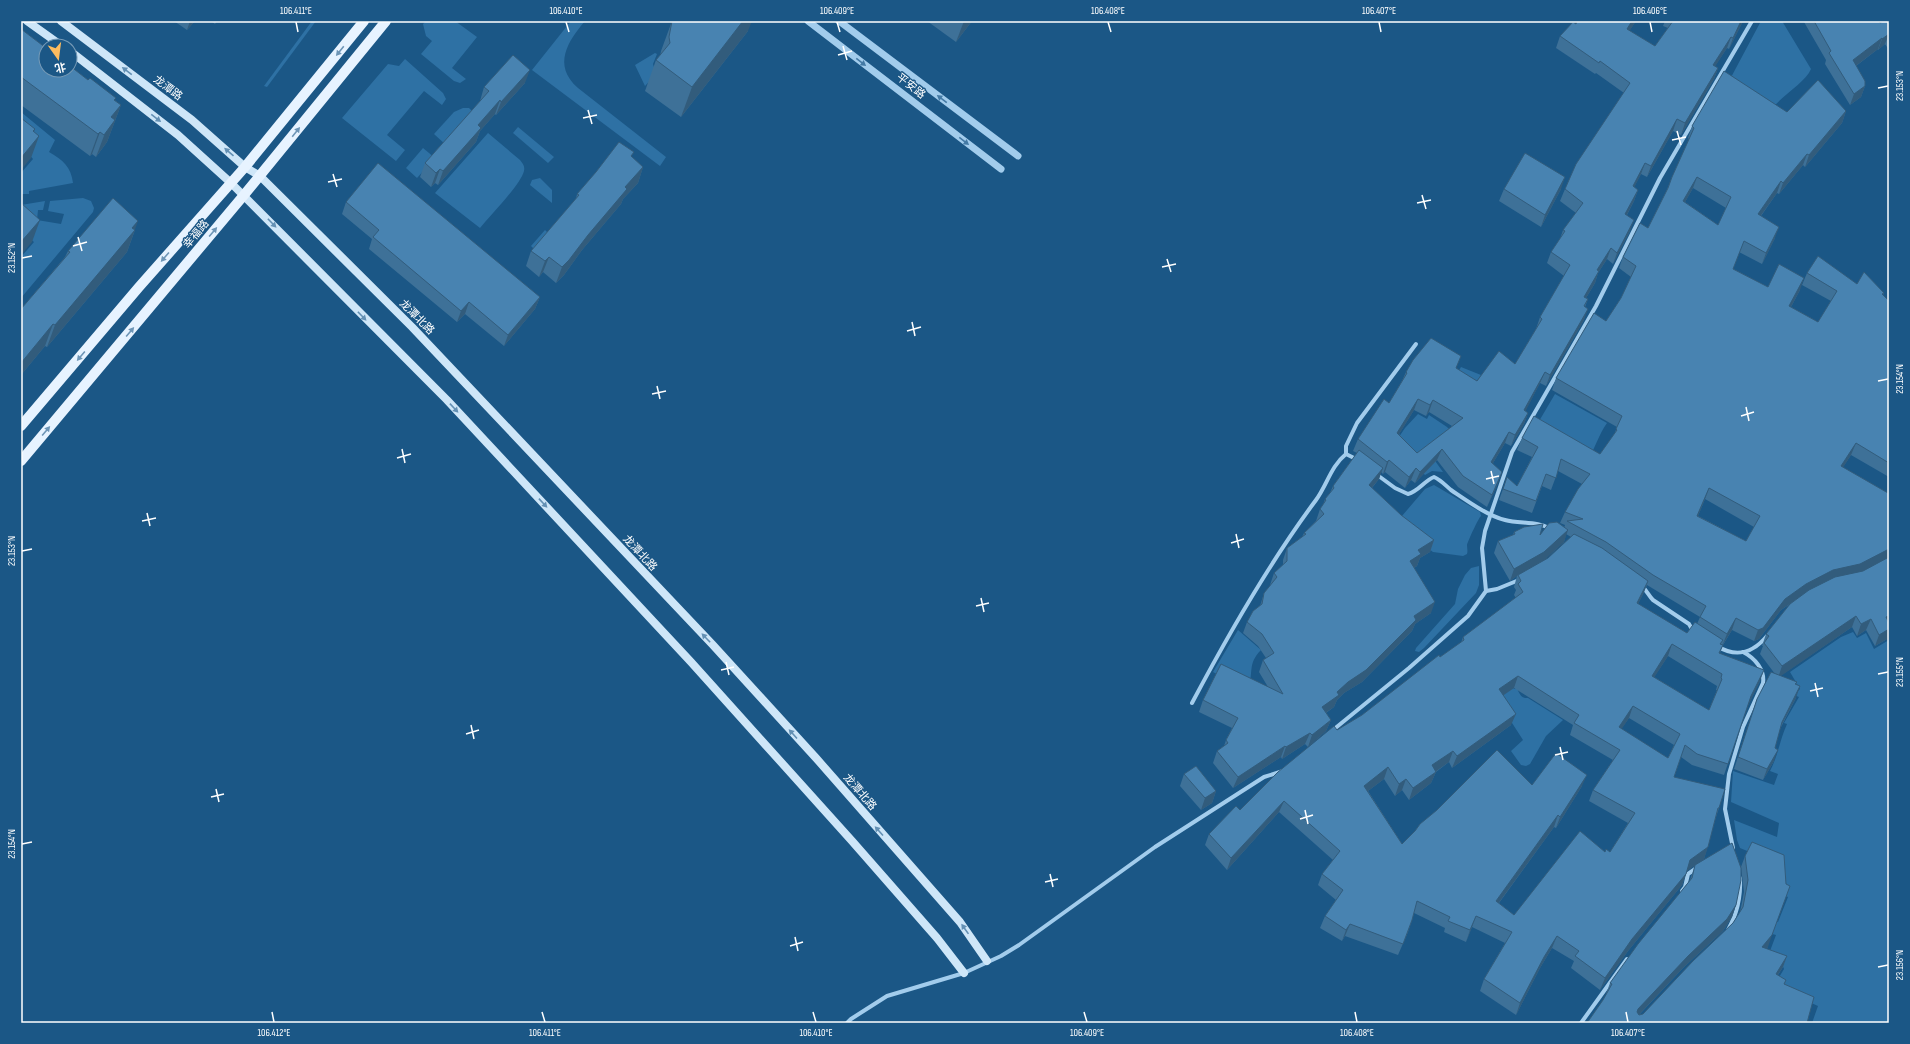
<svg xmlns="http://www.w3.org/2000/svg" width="1910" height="1044" font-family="'Sofia Sans Condensed','Noto Sans SC',sans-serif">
<rect width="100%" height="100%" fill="#1b5786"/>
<g fill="#2e71a4">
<polygon points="312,21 316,21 267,87 264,86"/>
<polygon points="426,21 455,21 477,37 452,68 466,79 460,83 454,81 421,54 432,41 426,36 423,24"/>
<path d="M571 21H585C568 41 552 65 578 88L666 157 660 166 532 70Z"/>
<path d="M1761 21H1782L1811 69C1806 82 1782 95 1771 110L1728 83Z"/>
<polygon points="655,53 657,54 653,64 656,74 645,86 635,65"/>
<polygon points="405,59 443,93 446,99 442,105 424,91 387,135 405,150 396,161 342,118 388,64 399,66"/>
<polygon points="463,108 469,108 476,115 446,145 434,134 454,112"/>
<path d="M21 112 55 140 49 152C63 160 71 167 73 183L29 191V194H21V173L33 159 21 145Z"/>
<polygon points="518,127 554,157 548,163 513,133"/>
<path d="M488 133 520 160C523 164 525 166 524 171 521 184 490 216 480 228L435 193Z"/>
<polygon points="423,148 435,158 417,178 406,168"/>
<polygon points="540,178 552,190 552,203 530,185 532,180"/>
<polygon points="83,198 91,201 94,208 93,212 21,298 21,257 34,242 21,231 21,205 45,201 43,210 38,210 37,220 61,224 64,214 48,211 50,201"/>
<polygon points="545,230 549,234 535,250 531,246"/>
<polygon points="1461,367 1481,375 1471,389 1454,379"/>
<path d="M1555 394 1607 423C1599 434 1595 448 1588 460L1535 428Z"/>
<polygon points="1418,414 1427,419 1429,415 1447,427 1457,438 1428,451 1443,472 1432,471 1425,475 1407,457 1378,468 1405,428"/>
<path d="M1434 485 1480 512 1481 516C1479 517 1468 541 1467 545 1467 548 1468 551 1467 554L1463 556 1433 552 1396 523 1425 489Z"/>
<polygon points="1479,566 1479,585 1476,593 1424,648 1419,652 1415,651 1416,648 1455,604 1458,589 1465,575 1471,568"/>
<path d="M1238 630 1261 650C1247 664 1254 673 1248 690L1213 672Z"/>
<path d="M1853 632 1857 638 1866 633 1874 649 1889 640V1023H1812L1818 1006 1789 993 1775 984 1784 969 1782 964 1770 951 1776 935 1738 925 1742 907 1778 922 1788 897 1745 877 1742 864 1782 878 1781 865 1740 848 1737 840 1734 820 1777 837 1779 823 1731 802 1733 771 1774 785 1778 774 1770 771C1778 756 1780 739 1787 724L1784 723 1799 697 1794 695 1800 689 1790 672 1841 637Z"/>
<path d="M1500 671 1514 689 1517 688C1519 693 1521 699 1528 698L1563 720 1546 736 1530 764 1526 766 1521 765 1511 751 1523 740 1485 681Z"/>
</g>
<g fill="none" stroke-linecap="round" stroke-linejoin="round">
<g stroke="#a2ccec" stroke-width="4">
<polyline points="1346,454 1346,446 1357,423 1416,344"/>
<path d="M1376 474 1395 488 1408 494C1419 491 1424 481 1434 477 1441 480 1445 485 1451 490 1466 500 1488 516 1505 520 1520 524 1538 521 1551 529"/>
<path d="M1641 586C1647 590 1648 595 1653 600L1689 624 1693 631"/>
<polyline points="1486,591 1497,589 1519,580"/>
<path d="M1717 646C1736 658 1753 653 1767 636"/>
<path d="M1192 703C1229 633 1269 563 1316 500 1327 485 1331 466 1346 454L1358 460"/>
<polyline points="1333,730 1409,668 1468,616 1486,591 1482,548 1485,531 1512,452 1596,306 1660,178 1752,21"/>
<path d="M1733 848 1725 809 1729 774 1743 727 1763 683C1765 670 1755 658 1743 652"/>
<polyline points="1682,891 1685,887 1688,874 1698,867"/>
<path d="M1728 930C1737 914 1741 897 1740 878"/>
<polyline points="847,1023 851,1019 887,996 964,973 1001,956 1019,945 1155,847 1264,777 1283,771"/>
<polyline points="1581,1023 1627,959"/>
</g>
<g stroke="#a2ccec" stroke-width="7">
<polyline points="808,21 1001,169"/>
<polyline points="839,21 1018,156"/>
</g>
<g stroke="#cee6f8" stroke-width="8">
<polyline points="27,21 62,46"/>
<polyline points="61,21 192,120 245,167 260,176 412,327 712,644 816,758 960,922 987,961"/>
<polyline points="70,51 178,135 231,183 447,400 691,662 852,841 937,938 964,973"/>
</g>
<g stroke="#e7f3ff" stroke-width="10">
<polyline points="21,426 139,287 245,167 364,21"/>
<polyline points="21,461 244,195 386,21"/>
</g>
</g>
<g fill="#3e7198" fill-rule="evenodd">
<polygon points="174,21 195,21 187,30"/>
<polygon points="211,21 217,21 215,24"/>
<polygon points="672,21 748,31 681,117 645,91 656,60 660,56 661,51"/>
<polygon points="927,21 972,21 956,42"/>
<path d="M1636 21 1629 31 1655 46 1668 28 1663 26 1665 21H1743L1729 49 1727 48 1715 66 1718 68 1714 79 1681 135 1673 131 1647 177 1641 174 1634 187 1638 190 1634 201 1627 215 1630 231 1613 264 1607 259 1598 273 1595 283 1586 298 1588 299 1585 307 1584 320 1546 386 1540 383 1525 411 1528 413 1524 424 1511 446 1505 443 1493 463 1498 483 1487 507 1458 487 1437 460 1415 483 1411 480 1405 488 1385 472 1383 474 1381 472 1379 479 1372 488 1401 515 1434 540 1430 552 1420 558 1417 566 1414 568 1431 613 1415 624 1412 631 1362 682 1344 693 1337 700 1334 707 1326 713 1331 720 1326 731 1308 747 1305 744 1282 759 1281 757 1233 788 1213 763 1217 751 1224 746 1226 740 1232 728 1199 712 1203 700 1268 687 1259 672 1263 660 1266 658 1258 646 1243 633 1247 622 1260 606 1264 593 1271 585H1270L1274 573 1283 565V560L1287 548 1302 537 1304 533 1316 521 1320 509 1323 505 1325 499 1330 493 1333 486 1357 453 1353 451 1358 439 1389 403 1402 381 1406 372 1457 369 1477 381 1515 364 1536 329 1540 317 1564 276 1547 263 1551 252 1560 239 1563 230 1576 213 1560 201 1565 189 1624 93 1596 73 1595 74 1556 48 1560 36 1576 24ZM1414 410 1426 416 1429 412 1452 426 1417 453 1399 434Z"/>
<polygon points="1804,21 1879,21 1880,23 1889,21 1889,50 1885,44 1878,50 1878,49 1856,66 1865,86 1861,97 1850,105 1825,64 1826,60 1804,22"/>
<polygon points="21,29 121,105 107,142 96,157 92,154 90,156 21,105"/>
<polygon points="525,83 496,115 495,114 480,131 476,142 438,185 435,183 431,187 420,177 425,163 480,101 484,87"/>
<path d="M1846 111 1842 123 1805 167 1803 165 1779 194 1777 193 1761 216 1775 238 1762 264 1739 252 1733 269 1768 287 1800 290 1791 307 1818 322 1831 301 1802 285 1807 273 1857 284 1884 293 1883 295 1889 301V477L1851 455 1843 467 1887 639 1875 646 1866 630 1857 636 1852 627 1780 676 1797 682 1796 685V698L1780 729 1775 748 1774 761 1763 780 1734 769 1757 699 1775 674 1760 654 1763 646H1762L1766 634 1790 604 1781 610 1759 639 1754 641 1732 630 1723 645 1720 653 1760 681 1748 705 1724 775 1692 765 1681 757 1674 777 1719 808 1715 820 1704 859 1698 863 1736 905 1732 917 1723 931 1683 968 1639 1015 1643 1014 1733 923 1740 912 1744 892 1741 867 1745 856 1768 947 1766 949 1787 956 1783 967 1778 975 1786 980 1785 984 1814 997 1587 1023 1603 1000 1607 995 1606 994 1610 983 1690 880 1695 865 1687 871 1682 885 1628 951 1600 990 1571 968 1574 961 1552 948 1540 968 1516 1015 1480 991 1484 979 1505 943 1472 927 1466 942 1444 932 1445 928 1414 913 1408 932 1398 955 1345 936 1342 941 1320 928 1325 916 1336 900 1318 885 1322 874 1333 860 1279 812 1227 870 1205 845 1209 834 1240 810 1337 730 1362 715 1440 657 1461 643 1463 637 1516 598 1514 595 1516 590 1514 587 1517 576 1510 581 1494 553 1498 541 1513 535 1514 532 1540 535 1564 528 1565 525 1560 523 1565 512 1582 484 1558 471 1551 490 1542 486 1532 513 1499 500 1503 489 1517 486 1532 457 1517 450 1522 438 1600 454 1614 435 1617 427 1552 390 1556 378 1606 321 1621 298 1631 277 1619 268 1623 257 1648 228 1666 192 1672 177 1689 139 1688 138 1692 126 1787 112ZM1693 188 1726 208 1718 225 1685 202ZM1705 499 1754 527 1746 541 1698 516ZM1566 534 1571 537 1548 558 1543 561 1564 542ZM1647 585 1700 617 1697 624 1687 633 1638 604 1644 592ZM1668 656 1717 686 1716 690H1717L1709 710 1654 677ZM1514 688 1573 725 1570 735 1613 760 1593 790 1589 801 1628 823 1610 852H1605L1514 915 1499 903 1554 827 1556 828 1582 786 1532 785 1402 844 1368 791 1384 779 1395 796 1402 790 1409 800 1431 783 1436 772 1449 762 1452 768 1511 725 1503 695ZM1629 718 1674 745 1668 758 1621 729Z"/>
<polygon points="632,157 643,167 638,183 623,199 621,204 582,250 564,275 556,283 543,272 539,277 526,266 531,251 576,199 577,194"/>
<polygon points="1504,189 1561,189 1541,227 1499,201"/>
<polygon points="346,202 540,297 535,309 504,346 465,314 457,322 369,249 372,239 342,214"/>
<polygon points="135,230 127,252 47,347 45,346 21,375 21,309 65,257 68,251"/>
<polygon points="1184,774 1216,791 1212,803 1201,810 1180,786"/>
</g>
<g fill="#325c7c">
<polygon points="190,21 195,21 187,30"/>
<polygon points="743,21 752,21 748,31 681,117 692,87"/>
<polygon points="964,21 972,21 956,42"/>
<polygon points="1632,21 1636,21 1623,41 1627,29"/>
<polygon points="1741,21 1743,21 1729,49 1733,38"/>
<polygon points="1889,34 1885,44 1878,50 1882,39"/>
<polygon points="1731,37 1727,48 1709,76 1713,65"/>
<polygon points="1882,38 1878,49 1849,71 1853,60"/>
<polygon points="1718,68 1714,79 1681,135 1685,123"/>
<polygon points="530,70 525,83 496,115 501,102"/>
<polygon points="1865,86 1861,97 1850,105 1854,94"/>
<polygon points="500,100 495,114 480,131 476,142 438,185 443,171 478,125"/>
<polygon points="121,105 107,142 96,157 111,117"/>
<polygon points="1846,111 1842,123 1805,167 1809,155"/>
<polygon points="1677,119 1673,131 1647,177 1651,166"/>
<polygon points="35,129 27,151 39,136 31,158 21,170 21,158 33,131"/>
<polygon points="100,132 92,154 90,156 98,134"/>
<polygon points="1807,154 1803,165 1779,194 1783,183"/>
<polygon points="1645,163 1641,174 1629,198 1633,186"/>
<polygon points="643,167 638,183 623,199 621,204 582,250 564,275 556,283 562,267 625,187"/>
<polygon points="440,169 435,183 431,187 436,173"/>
<polygon points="1565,177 1561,189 1541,227 1545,215"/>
<polygon points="1697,177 1693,188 1679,213 1683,201"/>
<polygon points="1781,181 1777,193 1754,225 1758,214"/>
<polygon points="1638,190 1634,201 1621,226 1625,214"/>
<polygon points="40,220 32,242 21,255 21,242"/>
<polygon points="1634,220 1630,231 1613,264 1617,253"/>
<polygon points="138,221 127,252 47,347 55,325"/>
<polygon points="1779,227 1775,238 1762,264 1766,253"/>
<polygon points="1611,248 1607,259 1598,273 1595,283 1580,308 1584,297 1597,270"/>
<polygon points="549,257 543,272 539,277 545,261"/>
<polygon points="1804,278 1800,290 1785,318 1789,306"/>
<polygon points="540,297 535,309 504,346 508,335"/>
<polygon points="469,302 465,314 457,322 461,311"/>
<polygon points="1588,309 1584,320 1546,386 1550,375"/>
<polygon points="53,324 45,346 21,375 21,363"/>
<polygon points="1545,372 1540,383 1520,422 1524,410"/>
<polygon points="1418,399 1414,410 1393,444 1397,433"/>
<polygon points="1433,400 1429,412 1426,416 1430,405"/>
<polygon points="1528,413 1524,424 1511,446 1515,435"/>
<polygon points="1509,432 1505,443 1487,473 1491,462"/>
<polygon points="1856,443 1851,455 1837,477 1841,466"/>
<polygon points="1442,449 1437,460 1415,483 1420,472"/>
<polygon points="1389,460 1385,472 1383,474 1387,462"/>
<polygon points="1383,468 1379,479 1365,496 1369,485"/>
<polygon points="1416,468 1411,480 1405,488 1409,477"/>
<polygon points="1502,472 1498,483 1487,507 1492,495"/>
<polygon points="1709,488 1705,499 1693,528 1697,516"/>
<polygon points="1568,530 1564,542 1540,564 1518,575 1517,576 1510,581 1514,569"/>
<polygon points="1434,540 1430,552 1420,558 1417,566 1405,573 1410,561 1418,550"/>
<polygon points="1889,549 1889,559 1856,576 1801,596 1781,610 1759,639 1754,641 1758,630 1785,599 1806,584 1833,570"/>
<polygon points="1648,581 1644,592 1633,614 1637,603"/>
<polygon points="1435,602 1431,613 1415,624 1412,631 1362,682 1344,693 1337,700 1334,707 1318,718 1322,707 1414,616"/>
<polygon points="1856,616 1852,627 1778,678 1782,666"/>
<polygon points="1889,616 1889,625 1886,617"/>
<polygon points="1736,618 1732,630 1722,646 1727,634"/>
<polygon points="1871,619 1866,630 1857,636 1861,624"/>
<polygon points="1889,629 1889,634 1887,639 1875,646 1879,635"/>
<polygon points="1672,644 1668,656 1648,687 1652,676"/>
<polygon points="1764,670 1760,681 1747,708 1751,696"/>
<polygon points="1518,676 1514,688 1495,701 1499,689"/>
<polygon points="1800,686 1796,698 1777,733 1782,722"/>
<polygon points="1633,706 1629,718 1615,739 1619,727"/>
<polygon points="1516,714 1511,725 1452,768 1457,756"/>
<polygon points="1331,720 1326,731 1308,747 1312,735"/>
<polygon points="1310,733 1305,744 1282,759 1286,747"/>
<polygon points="1285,746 1281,757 1233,788 1238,777"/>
<polygon points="1778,750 1774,761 1763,780 1767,769"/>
<polygon points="1453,751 1449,762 1428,777 1432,765"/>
<polygon points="1388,767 1384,779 1360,797 1364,786"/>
<polygon points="1436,772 1431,783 1409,800 1413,788"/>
<polygon points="1587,775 1582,786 1556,828 1560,817"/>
<polygon points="1406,779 1402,790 1395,796 1399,784"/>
<polygon points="1216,791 1212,803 1201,810 1205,798"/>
<polygon points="1284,801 1279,812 1227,870 1231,858"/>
<polygon points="1558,815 1554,827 1492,912 1496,901"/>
<polygon points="1708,847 1704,859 1686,872 1690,860"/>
<polygon points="1686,874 1682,885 1628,951 1600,990 1605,978 1632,939"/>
<polygon points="1736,905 1732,917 1723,931 1683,968 1633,1021 1638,1009"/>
<polygon points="1476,916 1472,927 1466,942 1470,930"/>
<polygon points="1350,924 1345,936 1342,941 1346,930"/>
<polygon points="1772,935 1768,947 1758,959 1762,947"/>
<polygon points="1557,936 1552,948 1540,968 1516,1015 1520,1003 1544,957"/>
<polygon points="1787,956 1783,967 1771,985 1776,974"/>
</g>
<g fill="#4883b1" stroke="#325c7c" fill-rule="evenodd">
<polygon points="672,21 743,21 692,87 656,60 670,43 669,37"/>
<path d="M1577 21H1632L1627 29 1655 46 1673 21H1741L1733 38 1731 37 1713 65 1718 68 1685 123 1677 119 1651 166 1645 163 1633 186 1638 190 1625 214 1634 220 1617 253 1611 248 1597 270 1599 271 1584 297 1588 299 1584 306 1588 309 1550 375 1545 372 1524 410 1528 413 1515 435 1509 432 1491 462 1502 472 1492 495 1463 476 1442 449 1420 472 1416 468 1409 477 1389 460 1387 462 1358 439 1384 399 1389 403 1407 373 1406 372 1413 360 1431 338 1461 356 1456 368 1477 381 1499 351 1515 364 1542 319 1540 317 1570 265 1551 252 1565 231 1563 230 1583 203 1565 189 1576 164 1630 83 1600 61 1599 63 1560 36 1573 22 1576 24ZM1418 399 1430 405 1433 400 1463 418 1417 453 1397 433Z"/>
<polygon points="1814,21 1879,21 1880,23 1883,21 1889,21 1889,34 1882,39 1882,38 1853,60 1865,81 1865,86 1854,94 1829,53 1831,51"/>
<polygon points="21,29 46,48 46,70 70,70 70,66 88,80 90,78 116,98 114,100 121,105 111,117 115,120 104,135 100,132 98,134 21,77"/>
<polygon points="513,55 530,70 501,102 500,100 478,125 481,128 443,171 440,169 436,173 425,163 489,91 484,87"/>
<path d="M1724 71 1787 112 1818 80 1846 111 1809 155 1807 154 1783 183 1781 181 1758 214 1779 227 1766 253 1744 241 1733 269 1768 287 1779 264 1804 278 1789 306 1818 322 1837 291 1807 273 1818 256 1857 284 1864 272 1884 293 1882 294 1889 301V463L1856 443 1841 466 1888 493 1889 492V549L1860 564 1833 570 1806 584 1785 599 1763 628 1758 630 1736 618 1727 634 1700 617 1706 606 1653 575 1606 542 1567 521 1583 519 1565 512 1578 489 1590 474 1561 459 1556 478 1546 474 1536 501 1503 489 1507 477 1517 486 1538 447 1522 438 1534 416 1600 454 1617 430 1616 429 1622 416 1556 378 1594 313 1606 321 1621 298 1636 266 1623 257 1640 223 1648 228 1668 188 1672 177 1694 128 1692 126ZM1697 177 1731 197 1718 225 1683 201ZM1709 488 1760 516 1746 541 1697 516Z"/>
<polygon points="21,118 35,129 33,131 39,136 21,158"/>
<polygon points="619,142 634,152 631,156 643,167 625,187 627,189 588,235 569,260 562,267 549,257 545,261 531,251 579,195 577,194 596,172"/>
<polygon points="1525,153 1565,177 1545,215 1504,189"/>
<polygon points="378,163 540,297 508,335 469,302 461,311 373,237 379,230 346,202"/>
<polygon points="113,198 138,221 132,228 135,230 55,325 53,324 21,363 21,309 70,252 68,251"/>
<polygon points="21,203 40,220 21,242"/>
<polygon points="1359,450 1383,468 1369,485 1401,515 1434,540 1418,550 1421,554 1410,561 1435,602 1414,616 1416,620 1366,670 1348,682 1337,692 1339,695 1322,707 1331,720 1312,735 1310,733 1286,747 1285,746 1238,777 1217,751 1228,743 1226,740 1238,718 1203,700 1221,664 1283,694 1263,660 1274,653 1262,634 1247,622 1253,611 1262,604 1264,593 1277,577 1274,573 1287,561 1287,548 1306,534 1304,533 1324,514 1320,509 1326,500 1325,499 1334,488 1333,486"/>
<polygon points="1557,522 1568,530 1544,552 1514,569 1498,541 1515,534 1514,532 1524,527 1543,524 1540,535 1549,523"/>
<path d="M1574 534 1602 548 1648 581 1637 603 1687 633 1695 622 1723 640 1720 644 1723 645 1719 653 1764 670 1751 696 1728 764 1697 754 1685 745 1674 777 1725 789 1719 808H1718L1708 847 1690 860 1686 874 1632 939 1605 978 1575 956 1579 951 1557 936 1544 957 1520 1003 1484 979 1512 932 1476 916 1470 930 1448 921 1450 917 1417 901 1412 920 1403 944 1350 924 1346 930 1325 916 1343 890 1322 874 1340 851 1284 801 1231 858 1209 834 1236 806 1240 810 1278 772 1334 726 1337 730 1362 715 1439 655 1440 657 1464 640 1463 637 1523 592 1518 584 1521 581 1518 575 1548 558ZM1672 644 1722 674 1721 678 1722 679 1709 710 1652 676ZM1518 676 1579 715 1574 723 1620 750 1593 790 1635 813 1610 852 1606 849 1605 852 1580 831 1514 915 1496 901 1558 815 1560 817 1587 775 1556 753 1532 785 1497 750 1437 810 1420 824 1415 831 1402 844 1364 786 1388 767 1399 784 1406 779 1413 788 1436 772 1432 765 1453 751 1457 756 1516 714 1499 689ZM1633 706 1680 734 1668 758 1619 727Z"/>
<polygon points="1889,557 1889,616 1886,617 1889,623 1889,629 1879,635 1871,619 1861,624 1856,616 1782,666 1764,643 1769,636 1766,634 1790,604 1809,590 1835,577 1863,571"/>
<polygon points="1771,672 1797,682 1795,684 1800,686 1782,722 1775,748 1778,750 1767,769 1738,757 1757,699"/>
<polygon points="1196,766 1216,791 1205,798 1184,774"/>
<polygon points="1752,842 1784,855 1786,884 1790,886 1772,935 1762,947 1787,956 1776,974 1786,980 1784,984 1814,997 1807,1023 1587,1023 1603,1000 1612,984 1610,983 1638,944 1692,878 1695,865 1732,843 1741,868 1741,880 1736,905 1727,919 1688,956 1638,1009 1637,1012 1639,1015 1643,1014 1693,961 1733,923 1743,907 1748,880 1745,856"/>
</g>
<defs><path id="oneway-solid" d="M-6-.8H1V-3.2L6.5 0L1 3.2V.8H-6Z"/></defs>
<g fill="#6d95b6">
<use href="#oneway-solid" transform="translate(340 51) rotate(129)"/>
<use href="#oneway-solid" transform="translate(296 132) rotate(-51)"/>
<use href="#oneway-solid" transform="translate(213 232) rotate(-50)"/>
<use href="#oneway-solid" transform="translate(165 257) rotate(131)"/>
<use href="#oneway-solid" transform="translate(130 332) rotate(-50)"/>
<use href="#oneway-solid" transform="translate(81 356) rotate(130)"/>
<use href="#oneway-solid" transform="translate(46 431) rotate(-50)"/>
</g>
<g fill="#447aa5">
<use href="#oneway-solid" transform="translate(861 62) rotate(38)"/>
<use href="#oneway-solid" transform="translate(942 99) rotate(-143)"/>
<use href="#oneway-solid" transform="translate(964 141) rotate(38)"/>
</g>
<g fill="#6390b4">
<use href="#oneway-solid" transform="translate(127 71) rotate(-143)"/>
<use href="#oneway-solid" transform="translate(156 118) rotate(38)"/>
<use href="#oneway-solid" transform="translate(229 152) rotate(-139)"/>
<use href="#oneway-solid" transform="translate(272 223) rotate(46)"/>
<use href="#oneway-solid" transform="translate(362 316) rotate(46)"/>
<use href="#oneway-solid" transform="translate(454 408) rotate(47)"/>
<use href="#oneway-solid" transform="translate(543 503) rotate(47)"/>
<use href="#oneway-solid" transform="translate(706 638) rotate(-134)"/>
<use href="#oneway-solid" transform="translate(793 734) rotate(-132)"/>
<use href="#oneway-solid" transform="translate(879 831) rotate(-132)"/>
<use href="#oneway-solid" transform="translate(965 929) rotate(-125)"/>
</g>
<path fill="none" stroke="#fff" stroke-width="1.5" d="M296 22 298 32M566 22 569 32M837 22 840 32M1108 22 1111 32M1379 22 1381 32M1650 22 1652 32M843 46 847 60M838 55 852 51M1878 88 1888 86M588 110 592 124M583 118 597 115M1677 131 1681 145M1672 140 1686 137M333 174 337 187M328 182 342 179M1422 195 1426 209M1417 203 1431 200M78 237 82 251M73 246 87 242M22 258 32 256M1167 259 1171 272M1162 267 1176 264M912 322 915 336M907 331 921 327M1878 381 1888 379M657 386 660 399M652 394 666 391M1746 407 1749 421M1741 416 1754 412M402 449 405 463M397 458 411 454M1491 471 1494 484M1486 479 1499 476M147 513 150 526M142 521 156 518M1236 534 1239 548M1231 543 1244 539M22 551 32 549M981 598 984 612M976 606 989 603M726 662 729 675M721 670 734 667M1878 674 1888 672M1815 683 1818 697M1810 691 1823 688M471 725 474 739M466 734 479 730M1560 747 1563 760M1555 755 1568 752M216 789 219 802M211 797 224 794M1305 810 1308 824M1300 819 1313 815M22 844 32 842M1050 874 1053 887M1045 882 1058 879M795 937 798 951M790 946 803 942M1878 967 1888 965M272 1012 274 1022M542 1012 545 1022M813 1012 816 1022M1084 1012 1087 1022M1355 1012 1357 1022M1626 1012 1628 1022"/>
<g text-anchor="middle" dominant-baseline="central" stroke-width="3" stroke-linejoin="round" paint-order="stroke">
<g font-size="11" fill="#fff" stroke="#1b5786">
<text transform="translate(911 86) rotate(38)">平安路</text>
<text transform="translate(168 88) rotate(37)">龙潭路</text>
<text transform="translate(196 234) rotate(-50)">幸福路</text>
<text transform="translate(417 317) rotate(45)">龙潭北路</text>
<text transform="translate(640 553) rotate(47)">龙潭北路</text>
<text transform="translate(860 792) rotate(49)">龙潭北路</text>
</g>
</g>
<rect width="1910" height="1044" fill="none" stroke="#1b5786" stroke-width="44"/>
<g transform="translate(58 58) rotate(166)"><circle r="19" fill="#1b5786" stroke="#769ab6"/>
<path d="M0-3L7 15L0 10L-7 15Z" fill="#fdbc5f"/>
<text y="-6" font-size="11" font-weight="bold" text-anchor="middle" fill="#ffffff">北</text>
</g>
<rect x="22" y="22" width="1866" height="1000" fill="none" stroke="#fff" stroke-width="1.5"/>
<g font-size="10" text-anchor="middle" fill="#fff">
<text x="296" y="14">106.411°E</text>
<text x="566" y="14">106.410°E</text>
<text x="837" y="14">106.409°E</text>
<text x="1108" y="14">106.408°E</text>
<text x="1379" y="14">106.407°E</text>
<text x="1650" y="14">106.406°E</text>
<text transform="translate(1899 86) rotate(-90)" y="4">23.153°N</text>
<text transform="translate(11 258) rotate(-90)" y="4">23.152°N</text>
<text transform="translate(1899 379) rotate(-90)" y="4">23.154°N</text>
<text transform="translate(11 551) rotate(-90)" y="4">23.153°N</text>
<text transform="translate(1899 672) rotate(-90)" y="4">23.155°N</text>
<text transform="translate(11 844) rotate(-90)" y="4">23.154°N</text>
<text transform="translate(1899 965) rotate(-90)" y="4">23.156°N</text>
<text x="274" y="1036">106.412°E</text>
<text x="545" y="1036">106.411°E</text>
<text x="816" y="1036">106.410°E</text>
<text x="1087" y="1036">106.409°E</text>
<text x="1357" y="1036">106.408°E</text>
<text x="1628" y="1036">106.407°E</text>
</g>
</svg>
